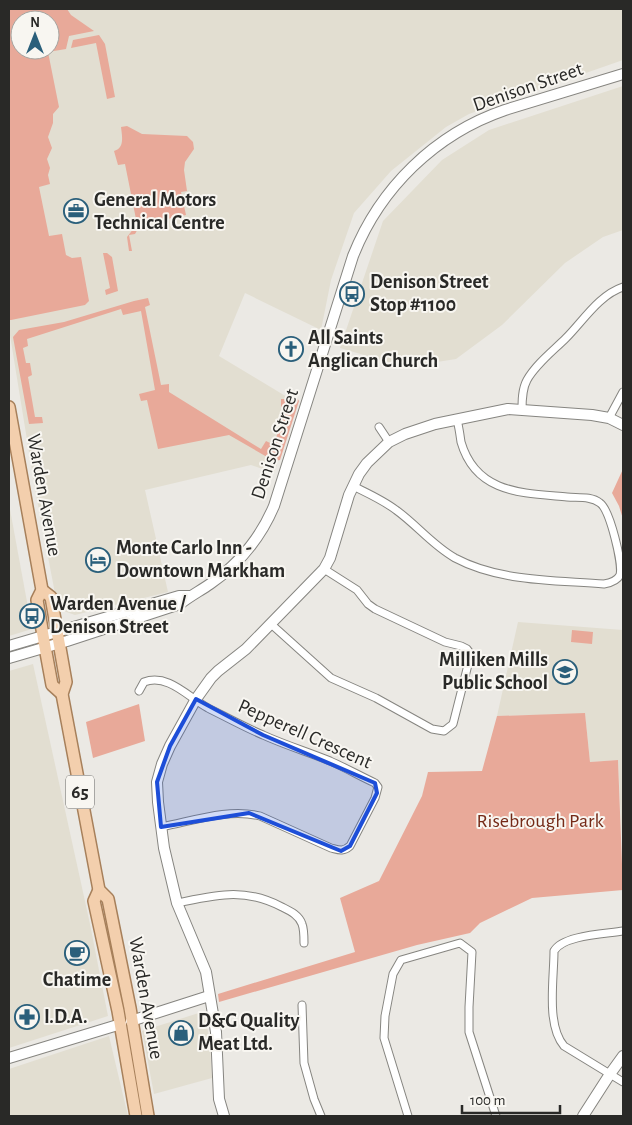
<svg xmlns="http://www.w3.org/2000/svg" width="632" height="1125" font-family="'Alegreya Sans',sans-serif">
<rect width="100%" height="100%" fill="#ebe9e4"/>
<g fill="#e2ded1" fill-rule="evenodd">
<path d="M9 9H623V60L469 114 446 127 391 171 354 213 331 280 321 330 245 293 219 356 297 403 274 473 251 465 145 490 168 592 75 615 58 609 35 489 9 329ZM20 20H50V50H20Z"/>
<polygon points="623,86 623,230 603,237 565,263 502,325 456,359 405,367 340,348 383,221 442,160 489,130"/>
<polygon points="9,504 32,629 9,636"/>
<polygon points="518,622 623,630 623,861 618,760 590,762 585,714 497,716"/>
<polygon points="33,664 90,924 108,1016 9,1048 9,671"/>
<polygon points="205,1011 210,1046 212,1078 154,1094 142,1031"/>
<polygon points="109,1036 128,1116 9,1116 9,1069"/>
</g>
<g fill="#e8a999" fill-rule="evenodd">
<path d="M9 9H67L71 15 94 31 69 36 66 49 48 52 59 107 53 114V123L48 137 52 148 47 159 50 168 48 175 50 184 39 187 49 236 62 234 66 255 72 258 81 257 89 301 85 305 11 320H9ZM20 20H50V50H20Z"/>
<polygon points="99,35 105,44 115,97 107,99 96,43 71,48 73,40"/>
<path d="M127 126 142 134 187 136 193 142 194 149 185 162 184 170 187 191 181 192 186 215 140 225 135 234 129 235 132 251H129L127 237 134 228 136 219 125 164 118 165 114 151C125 148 122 136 121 127Z"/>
<polygon points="103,253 107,253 112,257 118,291 106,295 105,290 110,288"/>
<polygon points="148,298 150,305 145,307 161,385 169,384 169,392 261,449 266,441 274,445 285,408 281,407 281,399 289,399 292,393 294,393 299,401 280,460 274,461 229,435 158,449 147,400 141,401 139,394 155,390 141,311 123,315 121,309 27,339 28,346 23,348 26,363 30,363 32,375 28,377 35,417 42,417 43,423 29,424 13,337 19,330 64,322 134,301"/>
<polygon points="623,469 623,519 619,506 612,493"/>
<polygon points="572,630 593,632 592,644 571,642"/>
<polygon points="139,704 145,741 93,758 86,722"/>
<polygon points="585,713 590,762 618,760 623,890 532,898 480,923 470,933 417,945 219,1002 218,994 355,952 340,898 379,881 422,796 428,772 482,771 497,716"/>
</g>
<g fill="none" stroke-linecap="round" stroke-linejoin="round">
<defs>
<g id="street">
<path d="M522 410C522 401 522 389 527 380 536 364 553 351 566 338 583 321 599 295 623 287"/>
<polyline points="609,418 623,392"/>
<polyline points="379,427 389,442"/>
<path d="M353 486C367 493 383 500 396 510 417 525 432 545 455 558 500 582 555 580 604 584 610 583 617 581 620 575 623 564 610 510 600 503 591 496 578 498 567 497 523 493 476 494 461 442 460 435 459 427 457 420"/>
<polyline points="271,624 331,678 376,698 432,729 444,731 453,724 470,657 470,653 467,649 461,646 445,642 375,609 368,604 357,590 324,569"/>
<path d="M139 691 144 682C168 673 188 697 208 708 226 717 244 727 263 735 285 745 308 752 330 761 346 768 360 776 375 783L378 787 375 798 350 846C343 852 339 850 331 848L260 816C228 808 193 821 161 827"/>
<path d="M177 903C216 895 244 887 282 907 290 911 299 915 302 924 304 929 304 937 304 943"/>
<path d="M623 931C606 934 563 935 554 951 554 979 546 1025 564 1046L623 1082"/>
<polyline points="302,1005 304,1063 314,1099 321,1116"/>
<polyline points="408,1116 384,1038 385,1016 393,974 401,960 460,943 472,952 469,1007 469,1032 496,1116"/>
</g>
<g id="secondary">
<polyline points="9,646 179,596 190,596"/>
<path d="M9 658 67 641 180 604C190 596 200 591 210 584 239 564 260 539 274 506L353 256C380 188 435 134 505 110L623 74"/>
<polyline points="131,1021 209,996"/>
<polyline points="9,1058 121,1024"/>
<polyline points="224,1116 219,1099 216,1032 206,972 177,903 164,848 158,802 157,782 162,764 170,746 196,699 211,678 218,671 246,649 324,569 330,558 349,495 359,474 367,463 389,442 405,434 435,424 508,409 592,415 609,418 623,425"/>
<polyline points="583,1116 610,1074 623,1056"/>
</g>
<g id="primary">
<polyline points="9,407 42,590 37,600 45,647 52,685 62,694"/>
<polyline points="42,590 51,597 66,682 62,694 99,890 108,899 130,1008 148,1116"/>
<polyline points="99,890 94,901 118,1011 136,1116"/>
</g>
</defs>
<use href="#street" stroke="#868580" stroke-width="9"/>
<use href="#secondary" stroke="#868580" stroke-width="12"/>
<use href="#primary" stroke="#a7805b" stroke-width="14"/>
<use href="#street" stroke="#fff" stroke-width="7"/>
<use href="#secondary" stroke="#fff" stroke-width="10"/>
<use href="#primary" stroke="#f3cfad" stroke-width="11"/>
</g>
<path fill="#1d4ed8" fill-opacity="0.2" stroke="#1d4ed8" stroke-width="4" stroke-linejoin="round" d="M196 699 263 735 375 783 377 793 350 846 341 851 249 813 161 827 157 782 170 746Z"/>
<defs>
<symbol id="office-ring" viewBox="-11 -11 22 22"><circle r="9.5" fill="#f8f6f1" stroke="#2a5f7b" stroke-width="1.5"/><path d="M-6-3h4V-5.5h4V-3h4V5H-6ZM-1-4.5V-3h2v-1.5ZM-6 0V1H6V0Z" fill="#2a5f7b"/></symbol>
<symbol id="bus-ring" viewBox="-11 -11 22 22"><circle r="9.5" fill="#f8f6f1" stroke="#2a5f7b" stroke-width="1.5"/><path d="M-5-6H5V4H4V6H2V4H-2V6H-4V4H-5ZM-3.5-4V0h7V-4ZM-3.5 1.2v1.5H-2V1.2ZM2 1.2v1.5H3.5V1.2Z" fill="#2a5f7b"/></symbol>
<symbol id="church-ring" viewBox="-11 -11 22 22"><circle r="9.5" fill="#f8f6f1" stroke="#2a5f7b" stroke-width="1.5"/><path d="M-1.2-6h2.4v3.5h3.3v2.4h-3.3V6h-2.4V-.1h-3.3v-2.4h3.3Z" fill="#2a5f7b"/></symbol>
<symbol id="hotel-ring" viewBox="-11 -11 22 22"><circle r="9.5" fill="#f8f6f1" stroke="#2a5f7b" stroke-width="1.5"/><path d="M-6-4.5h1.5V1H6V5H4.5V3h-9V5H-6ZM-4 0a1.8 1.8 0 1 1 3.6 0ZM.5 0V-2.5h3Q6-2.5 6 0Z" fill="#2a5f7b"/></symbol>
<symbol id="school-ring" viewBox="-11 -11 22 22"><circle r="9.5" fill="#f8f6f1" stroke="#2a5f7b" stroke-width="1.5"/><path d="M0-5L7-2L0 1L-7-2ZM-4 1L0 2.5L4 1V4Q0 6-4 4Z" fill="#2a5f7b"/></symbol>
<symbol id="cafe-ring" viewBox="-11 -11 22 22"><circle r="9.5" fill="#f8f6f1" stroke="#2a5f7b" stroke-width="1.5"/><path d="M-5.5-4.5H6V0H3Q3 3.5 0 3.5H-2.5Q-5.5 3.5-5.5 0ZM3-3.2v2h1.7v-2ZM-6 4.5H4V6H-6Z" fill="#2a5f7b"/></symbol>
<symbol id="pharmacy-ring" viewBox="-11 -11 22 22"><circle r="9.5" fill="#f8f6f1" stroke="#2a5f7b" stroke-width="1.5"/><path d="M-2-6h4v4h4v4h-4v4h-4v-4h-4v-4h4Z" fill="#2a5f7b"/></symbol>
<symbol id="shop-ring" viewBox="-11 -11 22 22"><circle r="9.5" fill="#f8f6f1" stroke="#2a5f7b" stroke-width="1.5"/><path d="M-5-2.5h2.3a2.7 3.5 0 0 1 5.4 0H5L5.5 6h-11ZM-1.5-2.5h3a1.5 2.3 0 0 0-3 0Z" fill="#2a5f7b"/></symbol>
</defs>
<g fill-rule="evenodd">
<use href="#office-ring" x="62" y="197" width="28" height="28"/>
<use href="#bus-ring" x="338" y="280" width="28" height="28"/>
<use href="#church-ring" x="277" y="335" width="28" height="28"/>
<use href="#hotel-ring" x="84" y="546" width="28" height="28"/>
<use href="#bus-ring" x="18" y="602" width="28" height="28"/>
<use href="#school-ring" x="551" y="658" width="28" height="28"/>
<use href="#cafe-ring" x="63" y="939" width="28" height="28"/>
<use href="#pharmacy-ring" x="13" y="1003" width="28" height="28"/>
<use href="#shop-ring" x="167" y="1019" width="28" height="28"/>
</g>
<g text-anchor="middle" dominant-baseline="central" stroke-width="4" stroke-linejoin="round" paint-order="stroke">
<rect fill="#f8f6f1" stroke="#676664" stroke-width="1" x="66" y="775.5" width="28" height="33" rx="4"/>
<g font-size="19" font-weight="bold" fill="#292927">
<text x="80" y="792">65</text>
</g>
<g font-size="20" fill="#292927" stroke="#f8f6f1">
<text transform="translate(528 87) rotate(-19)">Denison Street</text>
<text transform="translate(275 444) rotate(-72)">Denison Street</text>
<text transform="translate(44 495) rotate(80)">Warden Avenue</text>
<text transform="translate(305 734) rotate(24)">Pepperell Crescent</text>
<text transform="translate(146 998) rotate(80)">Warden Avenue</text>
</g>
<g font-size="20" font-weight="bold" fill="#292927" stroke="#f8f6f1" text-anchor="start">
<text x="94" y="200">General Motors<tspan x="94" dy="23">Technical Centre</tspan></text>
<text x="370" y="282">Denison Street<tspan x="370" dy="23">Stop #1100</tspan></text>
<text x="308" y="338">All Saints<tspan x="308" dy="23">Anglican Church</tspan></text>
<text x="116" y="548">Monte Carlo Inn -<tspan x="116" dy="23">Downtown Markham</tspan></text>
<text x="50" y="604">Warden Avenue /<tspan x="50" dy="23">Denison Street</tspan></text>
<text x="548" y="660" text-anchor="end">Milliken Mills<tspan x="548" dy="23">Public School</tspan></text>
<text x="77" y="980" text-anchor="middle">Chatime</text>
<text x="44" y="1017">I.D.A.</text>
<text x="198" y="1021">D&amp;G Quality<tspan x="198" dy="23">Meat Ltd.</tspan></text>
</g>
<g font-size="20" fill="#752a17" stroke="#f8f6f1">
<text x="540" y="821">Risebrough Park</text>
</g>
</g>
<rect width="632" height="1125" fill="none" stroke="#292927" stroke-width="20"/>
<g transform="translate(35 35)"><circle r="24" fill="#f8f6f1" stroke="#a5a4a0"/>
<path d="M0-4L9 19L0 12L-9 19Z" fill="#2a5f7b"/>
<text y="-8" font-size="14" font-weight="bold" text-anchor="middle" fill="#292927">N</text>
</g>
<path d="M462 1105v8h98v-8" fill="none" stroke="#292927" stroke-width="2.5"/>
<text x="470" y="1105" font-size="15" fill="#292927" stroke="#f8f6f1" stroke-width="4" paint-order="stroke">100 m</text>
</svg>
